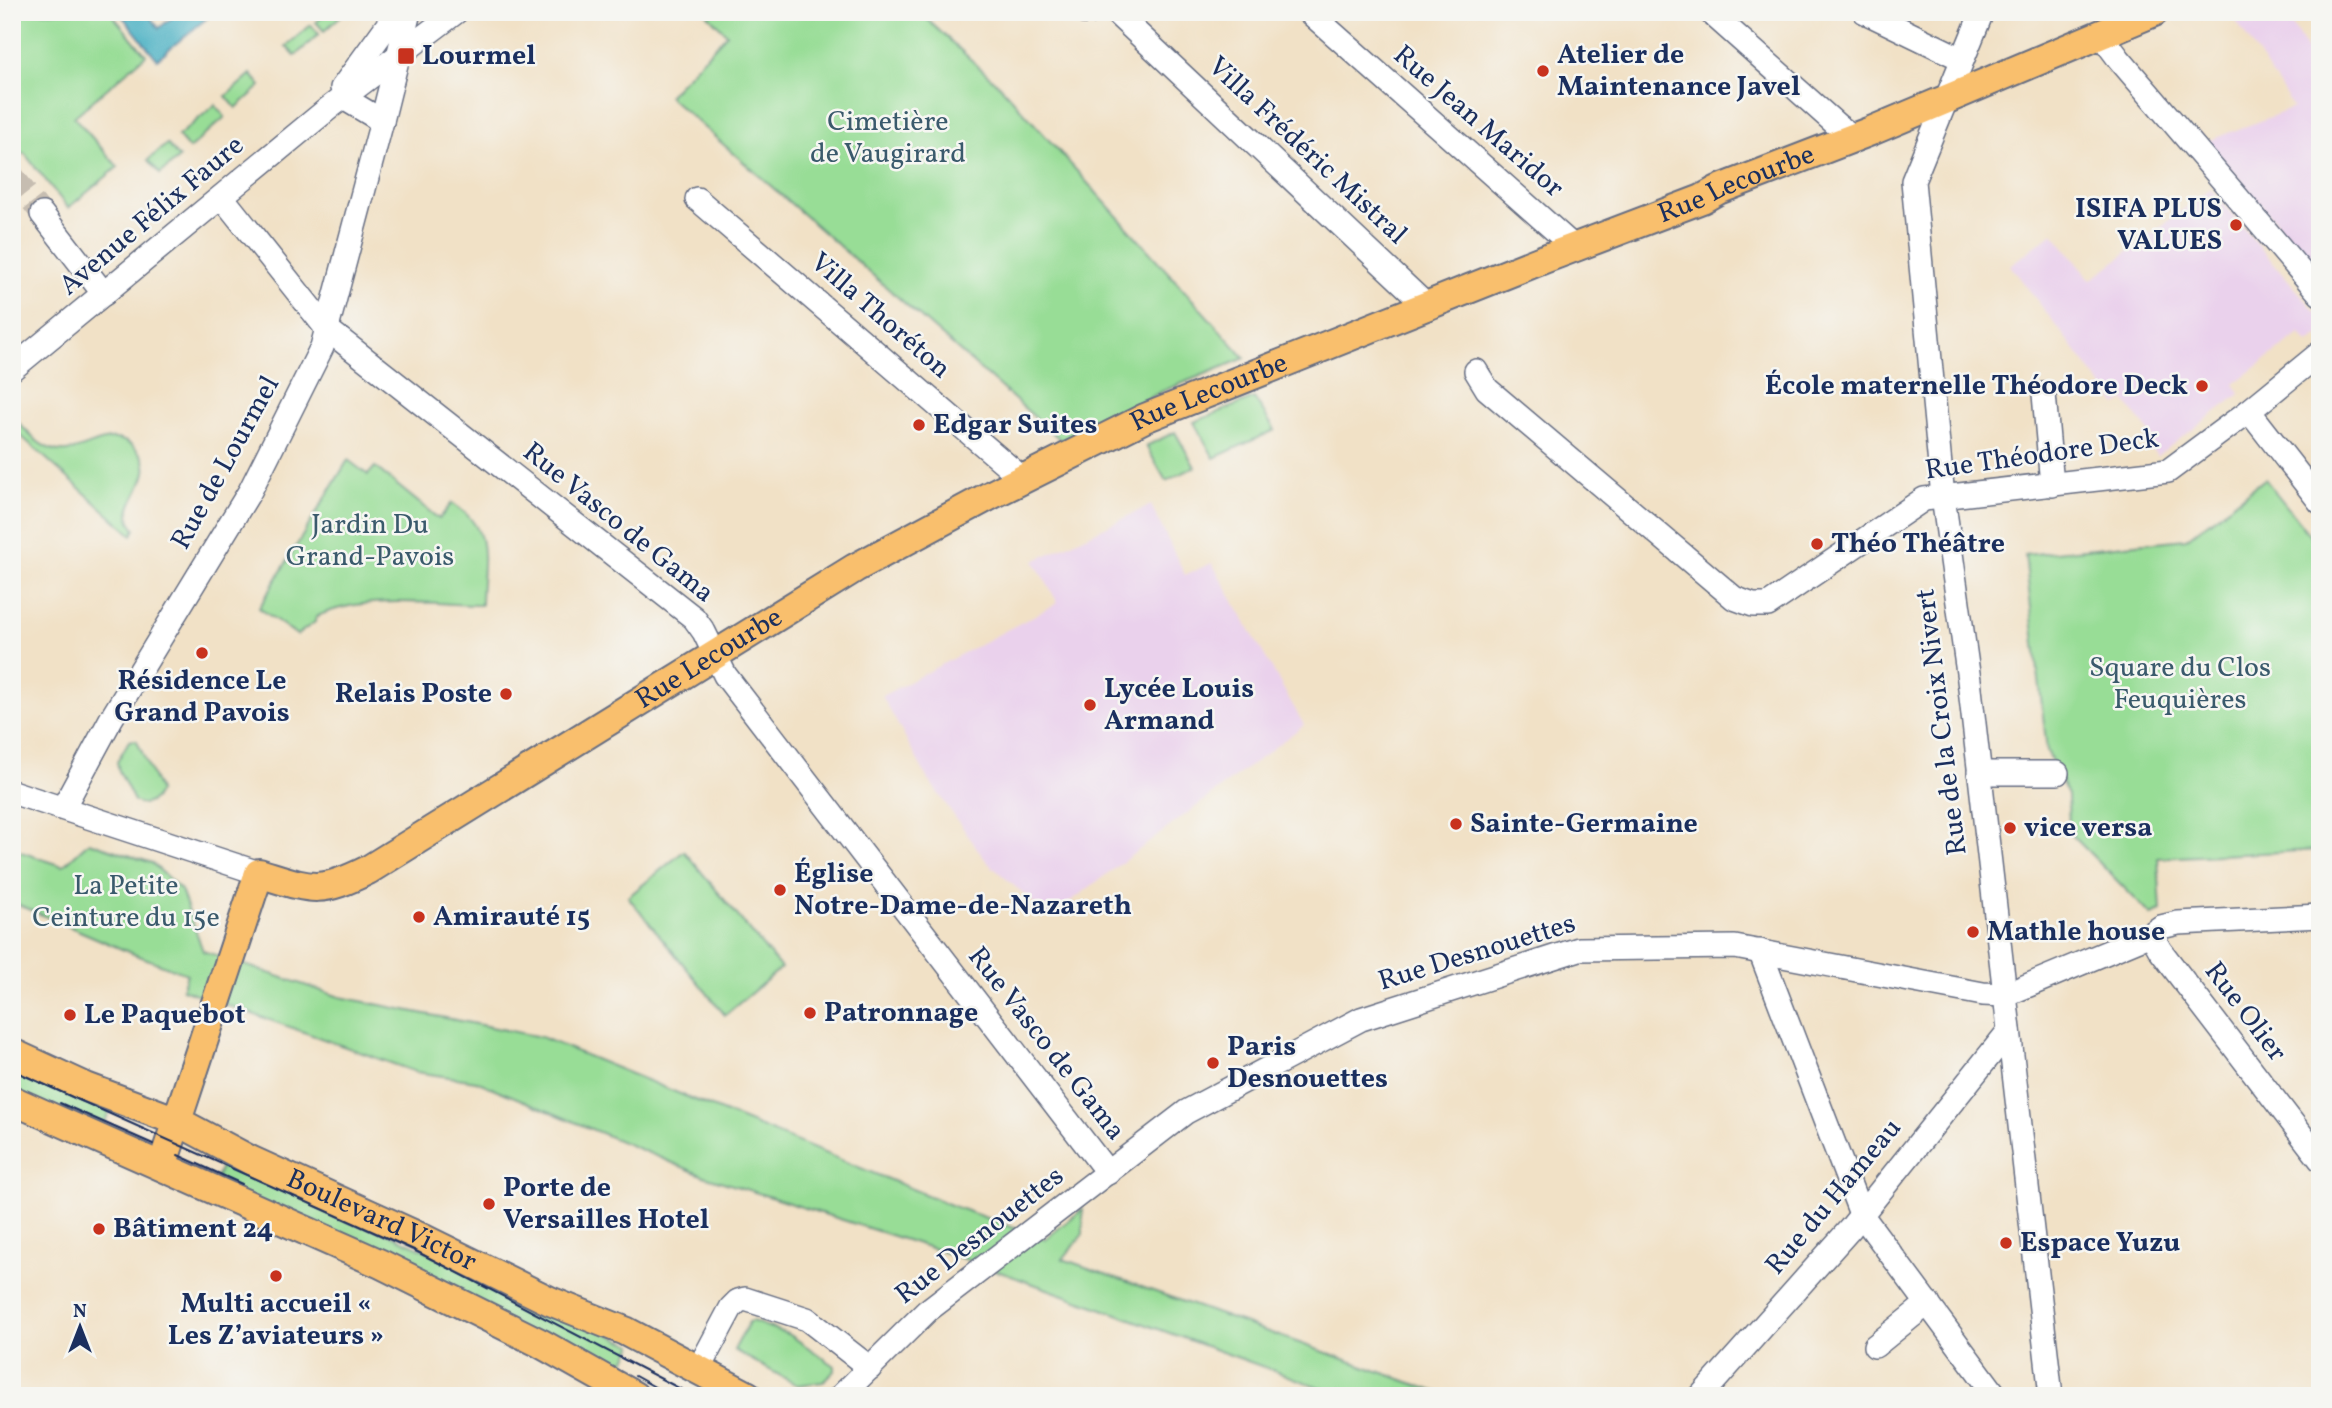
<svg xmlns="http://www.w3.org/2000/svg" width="2332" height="1408" font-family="Vollkorn,serif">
<rect width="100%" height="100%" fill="#f6f6f2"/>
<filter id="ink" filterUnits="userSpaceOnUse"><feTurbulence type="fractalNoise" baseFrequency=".0143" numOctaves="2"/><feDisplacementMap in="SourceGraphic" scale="14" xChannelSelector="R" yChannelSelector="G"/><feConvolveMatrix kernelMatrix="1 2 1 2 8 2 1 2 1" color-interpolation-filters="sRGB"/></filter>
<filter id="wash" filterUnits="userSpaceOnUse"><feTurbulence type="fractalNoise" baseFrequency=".00686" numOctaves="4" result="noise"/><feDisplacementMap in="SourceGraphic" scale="28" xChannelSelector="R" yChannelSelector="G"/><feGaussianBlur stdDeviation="1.57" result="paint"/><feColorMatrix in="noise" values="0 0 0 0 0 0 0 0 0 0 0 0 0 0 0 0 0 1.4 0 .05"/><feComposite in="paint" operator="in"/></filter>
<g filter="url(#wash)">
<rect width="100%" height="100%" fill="#f1e1c6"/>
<g fill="#ead1ec">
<polygon points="2230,12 2285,12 2320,73 2320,273 2207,141 2294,108"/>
<polygon points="2210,189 2320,317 2320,334 2308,343 2300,334 2234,384 2240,394 2157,456 2146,442 2153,437 2124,400 2117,405 2010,265 2053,233 2091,280"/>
<polygon points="1151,505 1185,575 1212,563 1304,725 1050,917 987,862 928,779 882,696 1058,603 1034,561"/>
</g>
<g fill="#98dd96" stroke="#5a867a" stroke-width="2">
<polygon points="12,12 110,12 146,55 74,117 118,167 68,208 24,153 12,157"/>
<polygon points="328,12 343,14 324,31 316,22"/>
<polygon points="705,12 919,12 1003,89 1245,358 1163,391 1062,441 668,96 727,34"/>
<polygon points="311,25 319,34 295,56 286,46"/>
<polygon points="251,74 261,86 236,108 226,96"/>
<polygon points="215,105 225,117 189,149 178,136"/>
<polygon points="167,144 179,158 160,174 148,160"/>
<polygon points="1254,398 1275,430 1214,458 1194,422"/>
<path d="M14 418C24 428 36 444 51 449 83 461 107 420 137 450 165 477 112 505 135 529L132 535 12 428Z"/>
<polygon points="1175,432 1195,467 1166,481 1146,446"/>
<path d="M348 460 368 475 375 467 439 519 452 503C495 530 481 562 481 605 430 604 362 594 316 617L315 622 297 635 259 608Z"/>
<polygon points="2265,479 2320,548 2320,850 2158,858 2161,911 2151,915 2069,832 2068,795 2047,751 2025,555 2186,539"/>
<path d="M134 740 137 741 159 790C156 801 144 808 134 801L119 771 117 762 129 741Z"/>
<polygon points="89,842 152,863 181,890 203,951 340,997 541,1037 956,1207 1045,1239 1083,1209 1083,1234 1063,1259 1448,1396 1344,1396 953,1255 704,1176 476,1081 416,1072 182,989 187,974 131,953 12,902 12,849 63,866"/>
<polygon points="684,851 781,968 725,1015 628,897"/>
<polygon points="12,1064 111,1108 101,1131 12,1092"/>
<polygon points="225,1159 633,1345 617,1377 214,1182"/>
<polygon points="752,1321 790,1335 835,1366 835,1370 823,1382 797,1385 734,1350 749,1322"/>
</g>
<polygon fill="#42adc1" stroke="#2e6e90" stroke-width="2" points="119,12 146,12 159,28 179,12 211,12 212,14 157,59"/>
</g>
<g filter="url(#ink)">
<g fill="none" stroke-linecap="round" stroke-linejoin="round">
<polyline stroke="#c6bdb1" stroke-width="23" stroke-dasharray="23 11" stroke-linecap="butt" points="12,175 42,214"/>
<defs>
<g id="minor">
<polyline points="1084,12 1090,12"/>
<polyline points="1115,12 1427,306"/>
<polyline points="1309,12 1576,249"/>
<polyline points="1710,12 1838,126 1854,137"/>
<polyline points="1865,12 1962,59"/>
<polyline points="1982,12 1913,181 1943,497 1969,680 2051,1396"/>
<polyline points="2101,35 2119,59 2320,294"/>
<polyline points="342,88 397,12"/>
<polyline points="342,97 382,121"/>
<polyline points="222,197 327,329 694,618 704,632 725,675 1108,1173"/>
<polyline points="697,199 1023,479"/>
<polyline points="42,214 104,294"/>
<polyline points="12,369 329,108 456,12"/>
<polyline points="1476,371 1487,389 1734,598 1753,605 1768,605 1924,499 2168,471 2249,411 2320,353"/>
<polyline points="2044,394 2052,485"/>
<polyline points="2249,411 2320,502"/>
<polyline points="1979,773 2057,773"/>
<polyline points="12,792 259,873"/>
<polyline points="63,808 111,719 250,491 322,347 382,121 409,12"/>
<polyline points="2151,934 2160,950 2320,1159"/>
<polyline points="1760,951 1861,1214 1996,1396"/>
<polyline points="1875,1346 1928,1303"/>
<polyline points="699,1368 731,1308 738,1301 745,1299 807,1319 870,1368"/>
<polyline points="841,1396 927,1311 1186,1112 1361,1019 1579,949 1735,947 1983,994 2005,995 2151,934 2161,927 2178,923 2320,916"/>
<polyline points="1701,1396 1850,1229 2009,1031"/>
</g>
<g id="major">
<path id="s1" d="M12 1053 86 1087 177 1121 250 1160 424 1239 550 1301 625 1331 748 1396"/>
<polyline points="12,1100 381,1264 540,1343 634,1396"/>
<path id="s2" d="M162 1166 259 873C311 889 318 895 368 870L855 568 993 494 1145 418 1544 259 1702 199 1718 190 1871 131 2154 12"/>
</g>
</defs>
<use href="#minor" stroke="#666d82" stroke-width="26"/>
<use href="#major" stroke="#666d82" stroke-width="32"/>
<use href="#minor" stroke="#fff" stroke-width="23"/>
<use href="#major" stroke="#f9bf6d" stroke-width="28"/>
<g stroke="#1b2f5e" stroke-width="2">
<polyline points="12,1070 414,1250 694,1396"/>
<polyline points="60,1103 153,1144"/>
<polyline points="178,1155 242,1184"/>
<polyline points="635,1376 671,1396"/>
</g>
</g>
</g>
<g fill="#c8321e" stroke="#f6f6f2" stroke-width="2.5">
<rect x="397" y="47" width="18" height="18" rx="3.5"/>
<circle cx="1543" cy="71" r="7"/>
<circle cx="2236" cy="225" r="7"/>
<circle cx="2202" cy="386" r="7"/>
<circle cx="919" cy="425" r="7"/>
<circle cx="1817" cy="544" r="7"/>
<circle cx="202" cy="653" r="7"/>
<circle cx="506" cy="694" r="7"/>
<circle cx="1090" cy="705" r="7"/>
<circle cx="1456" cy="824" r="7"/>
<circle cx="2010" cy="828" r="7"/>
<circle cx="780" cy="890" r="7"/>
<circle cx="419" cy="917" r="7"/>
<circle cx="1973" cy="932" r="7"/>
<circle cx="810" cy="1013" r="7"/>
<circle cx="70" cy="1015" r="7"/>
<circle cx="1213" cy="1063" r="7"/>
<circle cx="489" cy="1204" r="7"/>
<circle cx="99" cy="1229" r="7"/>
<circle cx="2006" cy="1243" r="7"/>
<circle cx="276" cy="1276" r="7"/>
</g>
<g text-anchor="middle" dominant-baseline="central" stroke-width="5" stroke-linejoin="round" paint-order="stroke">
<g font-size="28" font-weight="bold" fill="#1b2f5e" stroke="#f6f6f2" text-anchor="start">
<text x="1557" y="55">Atelier de<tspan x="1557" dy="32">Maintenance Javel</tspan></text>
<text x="422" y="56">Lourmel</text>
<text x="2222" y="209" text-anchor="end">ISIFA PLUS<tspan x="2222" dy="32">VALUES</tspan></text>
<text x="2188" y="386" text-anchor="end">École maternelle Théodore Deck</text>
<text x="933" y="425">Edgar Suites</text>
<text x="1831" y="544">Théo Théâtre</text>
<text x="202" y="681" text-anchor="middle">Résidence Le<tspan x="202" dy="32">Grand Pavois</tspan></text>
<text x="1104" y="689">Lycée Louis<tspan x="1104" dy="32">Armand</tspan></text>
<text x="492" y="694" text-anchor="end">Relais Poste</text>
<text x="1470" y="824">Sainte-Germaine</text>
<text x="2024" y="828">vice versa</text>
<text x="794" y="874">Église<tspan x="794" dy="32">Notre-Dame-de-Nazareth</tspan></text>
<text x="433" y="917">Amirauté 15</text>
<text x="1987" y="932">Mathle house</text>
<text x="824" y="1013">Patronnage</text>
<text x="84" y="1015">Le Paquebot</text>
<text x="1227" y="1047">Paris<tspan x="1227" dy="32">Desnouettes</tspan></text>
<text x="503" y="1188">Porte de<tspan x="503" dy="32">Versailles Hotel</tspan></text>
<text x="113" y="1229">Bâtiment 24</text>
<text x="2020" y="1243">Espace Yuzu</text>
<text x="276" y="1304" text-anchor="middle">Multi accueil «<tspan x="276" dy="32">Les Z’aviateurs »</tspan></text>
</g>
<g font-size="28" fill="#3a5a6c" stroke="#f6f6f2">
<text x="888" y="122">Cimetière<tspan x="888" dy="32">de Vaugirard</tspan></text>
<text x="370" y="525">Jardin Du<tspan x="370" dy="32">Grand-Pavois</tspan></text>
<text x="2180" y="668">Square du Clos<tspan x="2180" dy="32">Feuquières</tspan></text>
<text x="126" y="886">La Petite<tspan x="126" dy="32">Ceinture du 15e</tspan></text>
</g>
<g font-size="28" fill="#1b2f5e" stroke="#f6f6f2">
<text transform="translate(1478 122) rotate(41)">Rue Jean Maridor</text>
<text transform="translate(1307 151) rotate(43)">Villa Frédéric Mistral</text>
<text stroke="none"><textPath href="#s2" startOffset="1958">Rue Lecourbe</textPath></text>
<text transform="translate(152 216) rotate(-40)">Avenue Félix Faure</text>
<text transform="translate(880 316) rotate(41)">Villa Thoréton</text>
<text stroke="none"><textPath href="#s2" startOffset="1391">Rue Lecourbe</textPath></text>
<text transform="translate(2042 455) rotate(-8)">Rue Théodore Deck</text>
<text transform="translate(226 463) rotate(-61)">Rue de Lourmel</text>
<text transform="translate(618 523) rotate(39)">Rue Vasco de Gama</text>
<text stroke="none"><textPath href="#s2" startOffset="824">Rue Lecourbe</textPath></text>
<text transform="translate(1942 722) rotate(-97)">Rue de la Croix Nivert</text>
<text transform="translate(1477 953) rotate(-17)">Rue Desnouettes</text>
<text transform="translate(2245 1012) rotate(53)">Rue Olier</text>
<text transform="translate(1046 1044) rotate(52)">Rue Vasco de Gama</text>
<text transform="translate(1834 1197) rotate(-50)">Rue du Hameau</text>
<text stroke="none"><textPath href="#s1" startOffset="406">Boulevard Victor</textPath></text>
<text transform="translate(980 1236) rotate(-38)">Rue Desnouettes</text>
</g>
</g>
<rect width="2332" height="1408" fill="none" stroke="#f6f6f2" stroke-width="42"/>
<g transform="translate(80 1327)" stroke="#f6f6f2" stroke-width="5" paint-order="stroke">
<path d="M0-5L12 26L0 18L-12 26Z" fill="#1b2f5e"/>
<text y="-10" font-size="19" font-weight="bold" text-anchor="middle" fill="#1b2f5e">N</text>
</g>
</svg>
